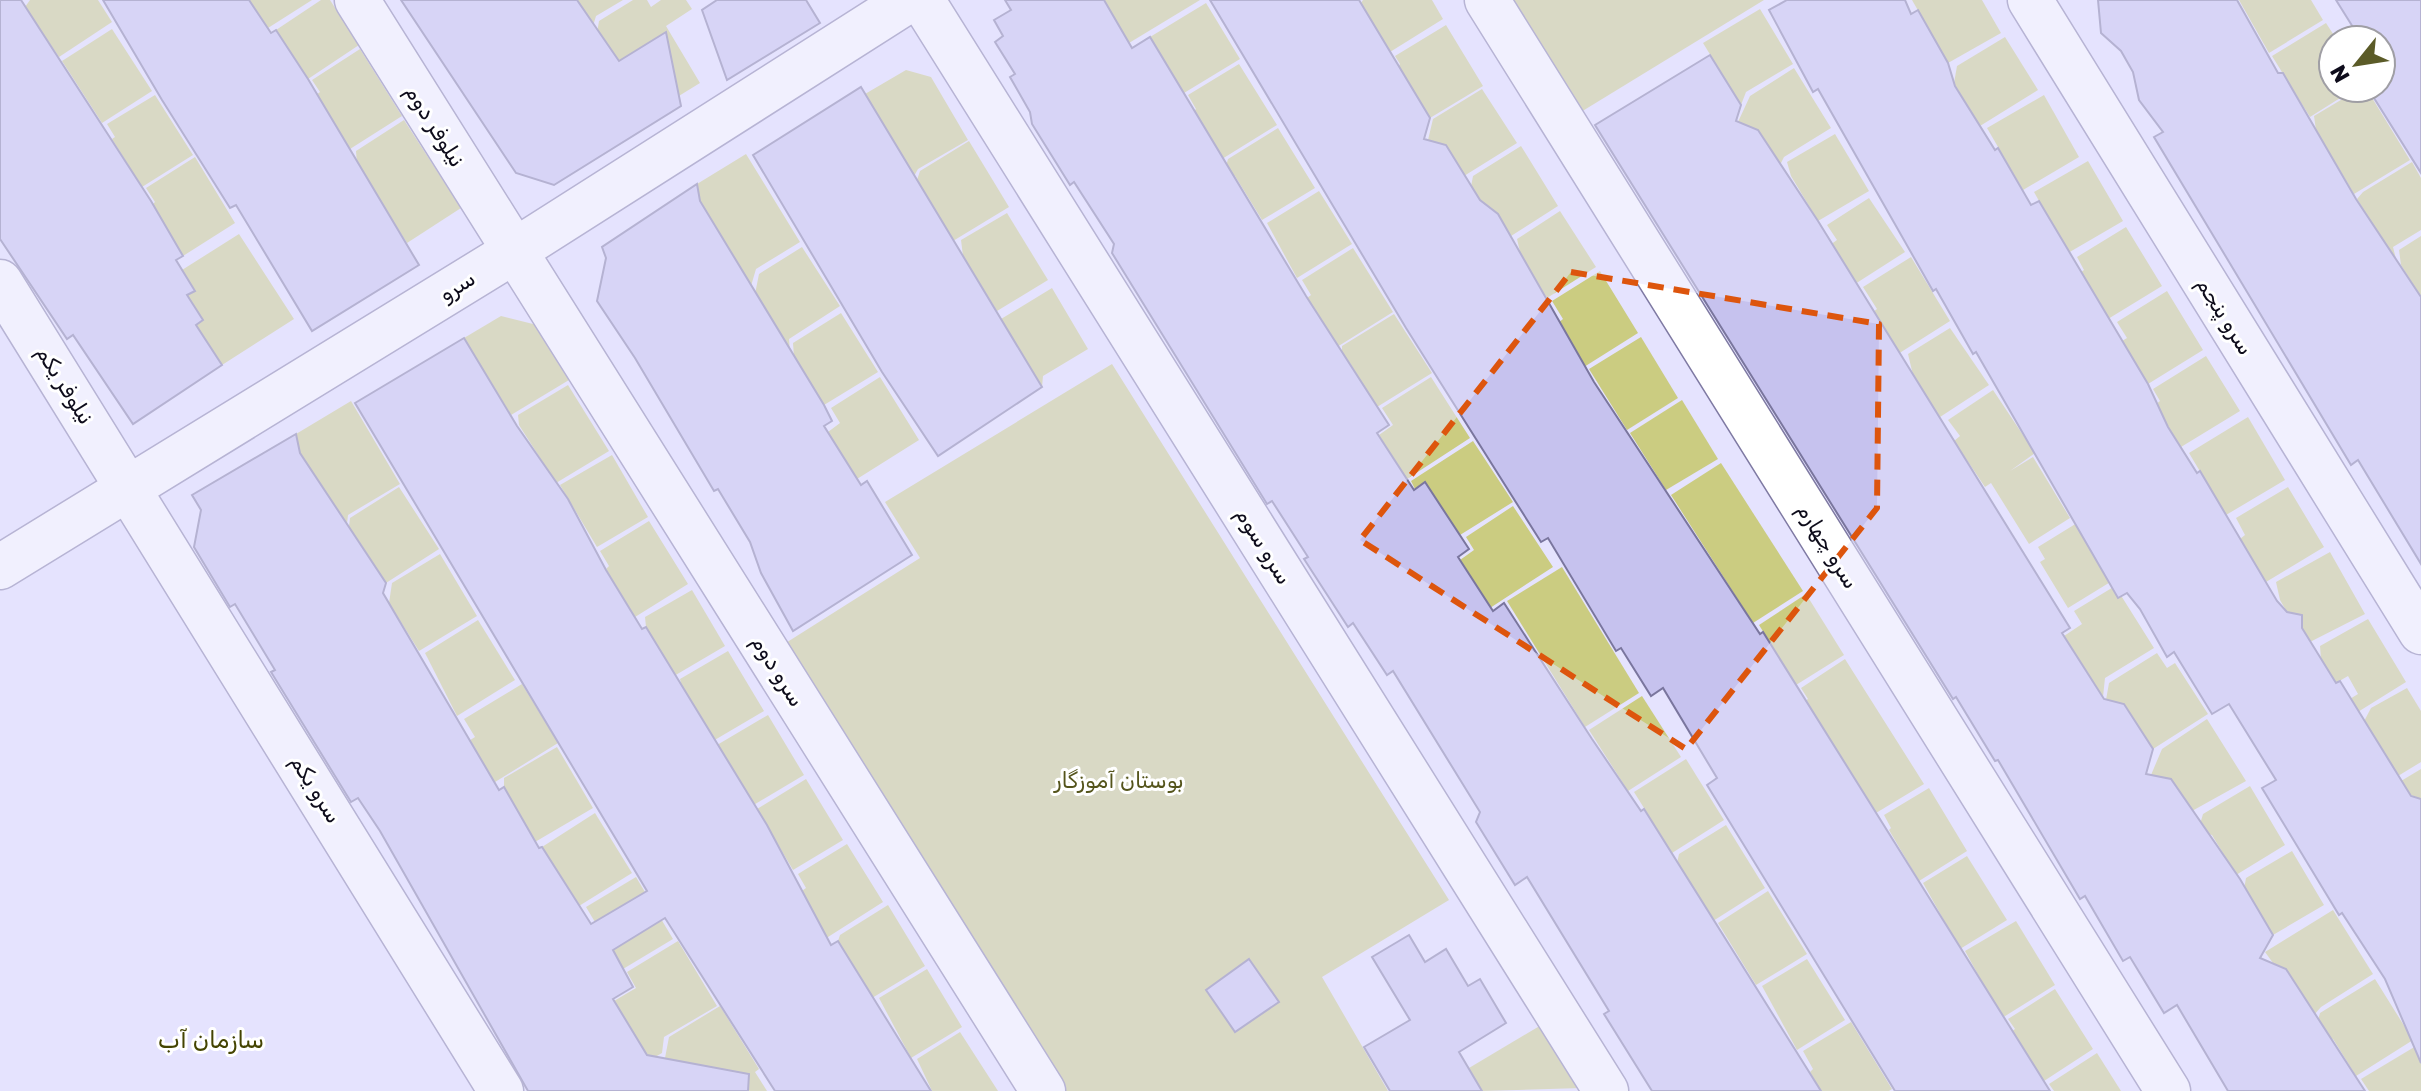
<svg xmlns="http://www.w3.org/2000/svg" width="2421" height="1091" font-family="Rubik,Vazirmatn,sans-serif">
<rect width="100%" height="100%" fill="#e5e3fe"/>
<g fill="#cbcc81">
<polygon points="30,0 98,0 112,22 59,57 25,7"/>
<polygon points="249,0 312,0 268,28"/>
<polygon points="321,0 330,0 359,45 308,79 276,30"/>
<polygon points="577,0 623,0 596,16 593,26"/>
<polygon points="633,0 647,0 651,7 661,0 686,0 692,9 666,26 700,83 656,110 656,122 605,40 596,39 599,21"/>
<polygon points="1104,0 1200,0 1129,43"/>
<polygon points="1363,0 1432,0 1443,19 1390,52 1361,3"/>
<polygon points="1505,0 1764,0 1576,115"/>
<polygon points="1912,0 1982,0 2001,33 1948,63"/>
<polygon points="2239,0 2311,0 2323,20 2269,53"/>
<polygon points="1206,3 1240,59 1184,93 1150,37"/>
<polygon points="1760,9 1793,64 1746,92 1741,105 1703,43"/>
<polygon points="2326,23 2337,40 2333,40 2333,88 2356,88 2310,117 2272,56"/>
<polygon points="1446,25 1483,86 1430,118 1392,78 1400,64 1395,56"/>
<polygon points="112,29 152,91 102,123 62,61"/>
<polygon points="2005,37 2038,90 1980,126 1954,83 1957,66"/>
<polygon points="360,49 402,116 350,149 316,95 320,92 312,80"/>
<polygon points="1239,64 1277,125 1222,159 1193,112 1196,109 1188,95"/>
<polygon points="1794,68 1831,128 1784,157 1780,165 1759,131 1738,122 1750,96"/>
<polygon points="906,70 931,77 968,140 918,169 913,178 865,94"/>
<polygon points="2361,88 2366,88 2410,160 2354,194 2316,130 2314,116"/>
<polygon points="1482,89 1517,143 1464,176 1446,145 1428,140 1433,119"/>
<polygon points="155,95 193,155 142,187 112,139 115,137 107,124"/>
<polygon points="2044,95 2079,157 2023,190 1987,128"/>
<polygon points="404,120 461,208 407,243 357,164 356,151"/>
<polygon points="1278,128 1315,188 1262,220 1235,176 1224,173 1228,159"/>
<polygon points="1835,134 1869,191 1818,221 1791,176 1787,162"/>
<polygon points="969,141 1009,207 953,241 912,195 920,171"/>
<polygon points="1521,146 1558,206 1511,236 1498,214 1470,192 1473,176"/>
<polygon points="746,154 800,242 756,269 751,286 700,201 697,184"/>
<polygon points="195,157 235,223 183,256 151,206 155,202 146,188"/>
<polygon points="2088,161 2123,221 2068,253 2034,192"/>
<polygon points="2412,162 2421,178 2421,230 2393,247 2397,263 2357,199 2363,192"/>
<polygon points="1319,191 1352,244 1297,278 1267,223"/>
<polygon points="1869,198 1905,252 1855,284 1830,245 1837,240 1827,225"/>
<polygon points="1560,211 1596,267 1547,298 1521,256 1517,239"/>
<polygon points="1007,213 1048,280 997,311 963,256 961,240"/>
<polygon points="2126,227 2162,286 2108,319 2080,273 2084,270 2077,257"/>
<polygon points="239,234 294,319 222,365 196,325 187,295 195,291 182,270"/>
<polygon points="2421,236 2421,297 2401,265 2399,250"/>
<polygon points="802,247 840,306 789,339 790,352 755,294 759,274"/>
<polygon points="1353,248 1393,312 1337,347 1307,298 1311,295 1302,280"/>
<polygon points="1911,257 1950,321 1898,354 1873,312 1877,309 1863,287"/>
<polygon points="1600,271 1638,333 1584,367 1558,323 1563,319 1552,301"/>
<polygon points="1052,288 1088,349 1043,376 1042,387 1001,319"/>
<polygon points="2167,291 2203,350 2148,384 2122,341 2127,338 2117,322"/>
<polygon points="841,313 878,372 824,405 794,357 793,343"/>
<polygon points="1394,314 1432,373 1377,407 1350,363 1342,360 1342,346"/>
<polygon points="501,316 537,325 569,380 511,415 464,338"/>
<polygon points="1950,328 1989,385 1940,417 1913,375 1908,354"/>
<polygon points="1641,337 1678,398 1627,430 1589,369"/>
<polygon points="2206,356 2240,411 2181,447 2155,405 2160,401 2153,389"/>
<polygon points="1112,364 1449,900 1322,977 1388,1091 1060,1091 781,646 920,558 885,502"/>
<polygon points="880,377 919,440 857,479 828,432 840,423 831,408"/>
<polygon points="1431,377 1470,438 1407,479 1379,435 1393,425 1382,408"/>
<polygon points="568,385 609,451 556,483 519,425 518,415"/>
<polygon points="1993,390 2035,453 2010,471 2033,457 2070,518 2029,544 1991,483 1985,487 1954,441 1960,436 1948,420"/>
<polygon points="1682,400 1718,459 1666,490 1630,433"/>
<polygon points="351,401 400,484 348,515 347,524 300,453 296,434"/>
<polygon points="2248,417 2285,480 2226,515 2189,453"/>
<polygon points="1473,441 1513,502 1460,535 1424,483 1415,489 1411,481"/>
<polygon points="612,455 648,517 597,547 560,485"/>
<polygon points="1721,463 1803,591 1753,623 1671,495"/>
<polygon points="399,487 439,549 386,583 359,541 347,542 350,518"/>
<polygon points="2288,487 2324,547 2266,582 2240,539 2245,535 2236,518"/>
<polygon points="1513,506 1553,567 1490,608 1460,560 1474,550 1466,537"/>
<polygon points="649,521 688,584 635,617 606,569 609,566 600,551"/>
<polygon points="2077,523 2112,581 2068,608 2040,562 2045,559 2038,547"/>
<polygon points="2330,552 2365,614 2308,643 2302,633 2302,615 2287,612 2280,600 2276,582"/>
<polygon points="440,554 477,616 419,651 389,603 392,583"/>
<polygon points="1562,567 1639,693 1585,727 1507,601"/>
<polygon points="2115,586 2154,648 2105,678 2103,697 2064,636 2082,624 2074,611"/>
<polygon points="692,590 725,646 674,676 646,627 645,617"/>
<polygon points="1806,594 1844,655 1796,685 1759,625"/>
<polygon points="2368,619 2406,682 2353,715 2345,702 2358,694 2348,676 2336,683 2321,659 2320,646"/>
<polygon points="478,620 515,680 457,716 425,653"/>
<polygon points="728,651 764,711 713,741 683,692 680,679"/>
<polygon points="2157,653 2167,668 2175,663 2208,714 2153,749 2106,700 2109,683"/>
<polygon points="1845,659 1924,784 1876,813 1805,701 1808,699 1801,688"/>
<polygon points="522,684 558,743 479,792 453,751 475,737 464,719"/>
<polygon points="2407,688 2421,711 2421,762 2398,776 2360,729 2371,708"/>
<polygon points="1642,696 1681,757 1628,791 1589,730"/>
<polygon points="768,715 804,775 752,806 717,745"/>
<polygon points="2207,719 2246,781 2192,811 2171,779 2151,775 2162,749"/>
<polygon points="557,747 593,808 535,842 504,787 504,778"/>
<polygon points="1686,759 1724,820 1672,853 1634,792"/>
<polygon points="2421,769 2421,799 2391,787"/>
<polygon points="806,779 843,840 793,870 757,809"/>
<polygon points="2250,786 2285,845 2236,875 2212,835 2198,831 2203,814"/>
<polygon points="1929,788 1967,851 1919,881 1889,830 1891,828 1884,815"/>
<polygon points="595,813 632,873 579,906 542,847"/>
<polygon points="1726,825 1765,888 1713,921 1677,863 1679,854"/>
<polygon points="847,844 883,902 828,937 826,943 796,895 806,888 798,874"/>
<polygon points="2292,851 2324,905 2273,935 2256,907 2239,917 2246,878"/>
<polygon points="1967,856 2007,920 1960,949 1923,883"/>
<polygon points="636,877 673,939 623,969 586,907"/>
<polygon points="1768,891 1807,954 1756,985 1718,923"/>
<polygon points="888,905 925,966 872,998 838,941 840,935"/>
<polygon points="2333,910 2373,974 2321,1007 2314,1015 2286,969 2273,963 2265,952"/>
<polygon points="2016,921 2055,985 2002,1018 1965,951"/>
<polygon points="678,941 717,1006 664,1037 662,1053 650,1060 614,1001 636,988 627,972"/>
<polygon points="1807,959 1845,1020 1797,1050 1762,986"/>
<polygon points="927,969 962,1027 911,1058 879,998"/>
<polygon points="2375,979 2413,1040 2356,1076 2333,1039 2314,1034 2320,1013"/>
<polygon points="2055,989 2093,1049 2044,1081 2011,1032 2015,1029 2008,1019"/>
<polygon points="720,1006 759,1069 755,1072 767,1091 698,1091 680,1061 665,1058 669,1037"/>
<polygon points="1851,1022 1892,1089 1889,1091 1821,1091 1810,1072 1813,1069 1803,1051"/>
<polygon points="1543,1024 1582,1088 1482,1091 1469,1068"/>
<polygon points="960,1032 998,1091 932,1091 917,1059"/>
<polygon points="2416,1046 2421,1055 2421,1091 2369,1091 2361,1079"/>
<polygon points="2097,1053 2121,1091 2054,1091 2049,1084"/>
</g>
<g fill="#c6c2ee" stroke="#7a769e" stroke-width="2">
<polygon points="0,0 21,0 151,201 183,256 176,260 195,291 187,295 203,320 196,325 222,365 133,424 73,335 67,339 0,239"/>
<polygon points="103,0 249,0 271,33 276,30 308,79 419,265 312,331 236,205 230,208 162,100"/>
<polygon points="401,0 577,0 619,61 666,32 681,106 554,185 516,173"/>
<polygon points="717,0 806,0 820,23 727,80 702,10"/>
<polygon points="1005,0 1104,0 1132,48 1150,37 1306,296 1389,425 1377,433 1414,490 1425,482 1469,549 1458,557 1493,611 1504,603 1592,739 1641,811 1644,809 1821,1091 1652,1091 1604,1014 1609,1011 1527,877 1515,885 1476,822 1480,812 1393,671 1387,675 1353,623 1348,627 1304,559 1308,557 1272,501 1267,504 1112,253 1114,244 1074,182 1070,185 1032,124 1030,112 1010,77 1015,74 995,42 1003,36 994,20 1011,10"/>
<polygon points="1210,0 1359,0 1430,118 1424,139 1446,145 1480,200 1498,214 1594,382 1760,634 1763,632 2050,1091 1895,1091 1707,785 1717,778 1663,688 1651,696 1621,648 1616,651 1548,538 1541,542 1406,328"/>
<polygon points="1787,0 1905,0 1911,14 1918,10 1948,63 1955,86 1995,150 1998,148 2031,205 2039,201 2148,384 2168,427 2197,473 2200,471 2277,601 2287,612 2302,615 2302,628 2336,683 2340,681 2411,796 2421,799 2421,1063 2385,979 2342,913 2339,915 2262,788 2276,780 2229,704 2212,714 2174,652 2167,657 2140,609 2127,593 2118,598 1976,352 1973,354 1936,289 1933,291 1818,89 1813,92 1769,10"/>
<polygon points="2098,0 2237,0 2278,73 2283,73 2356,199 2421,297 2421,564 2358,460 2351,465 2154,137 2163,132 2139,100 2133,72 2121,51 2101,33"/>
<polygon points="2336,0 2421,0 2421,173 2369,90 2388,83 2381,72 2381,40 2361,40"/>
<polygon points="1710,55 1741,105 1736,121 1758,130 1818,221 2070,628 2062,633 2104,699 2124,704 2153,749 2146,774 2171,779 2240,879 2273,935 2260,958 2286,969 2365,1091 2228,1091 2177,1005 2164,1013 2130,957 2123,961 2085,896 2080,899 1998,760 1995,761 1956,697 1953,699 1595,125"/>
<polygon points="861,87 1042,387 938,456 882,372 753,155"/>
<polygon points="697,184 700,201 824,405 832,421 824,426 861,485 867,481 912,555 793,631 761,573 750,542 718,489 714,491 635,358 597,301 606,258 602,247"/>
<polygon points="464,338 517,426 568,499 606,570 642,629 646,627 767,825 831,945 838,941 931,1091 775,1091 665,918 613,950 633,987 613,999 647,1055 749,1074 748,1091 528,1091 380,831 358,798 351,802 271,672 275,670 235,604 230,607 194,547 201,510 192,495 296,434 300,453 386,583 383,593 499,790 504,787 539,848 542,847 591,924 647,891 355,403"/>
<polygon points="1409,935 1425,962 1446,949 1468,986 1480,979 1506,1023 1459,1052 1482,1091 1390,1091 1364,1047 1410,1020 1372,957"/>
<polygon points="1249,959 1279,1002 1235,1032 1206,990"/>
</g>
<g fill="none" stroke-linecap="round" stroke-linejoin="round">
<defs>
<g id="minor">
<polyline points="357,0 1043,1091"/>
<polyline points="922,0 1606,1091"/>
<polyline points="1487,0 2168,1091"/>
<polyline points="2030,0 2421,632"/>
<polyline points="0,282 501,1091"/>
<polyline points="0,567 513,252 909,0"/>
</g>
</defs>
<use href="#minor" stroke="#7f7aa3" stroke-width="47"/>
<use href="#minor" stroke="#fff" stroke-width="44"/>
</g>
<path d="M0 0H2421V1091H0ZM1571 272 1879 324 1877 508 1686 749 1360 540Z" fill="#e5e3fe" fill-opacity=".55" fill-rule="evenodd"/>
<path fill="none" stroke="#dd550d" stroke-width="6" stroke-dasharray="16 10" stroke-linejoin="round" d="M1571 272 1879 324 1877 508 1686 749 1360 540Z"/>
<g text-anchor="middle" dominant-baseline="central" stroke-width="6" stroke-linejoin="round" paint-order="stroke">
<g font-size="22" fill="#0e0c1b" stroke="#fff">
<text transform="translate(435 126) rotate(58)">نیلوفر دوم</text>
<text transform="translate(457 286) rotate(-32)">سرو</text>
<text transform="translate(2225 316) rotate(58)">سرو پنجم</text>
<text transform="translate(65 385) rotate(58)">نیلوفر یکم</text>
<text transform="translate(1264 546) rotate(58)">سرو سوم</text>
<text transform="translate(1828 546) rotate(58)">سرو چهارم</text>
<text transform="translate(778 671) rotate(58)">سرو دوم</text>
<text transform="translate(316 789) rotate(58)">سرو یکم</text>
</g>
<g font-size="22" fill="#54541b" stroke="#fff">
<text x="1119" y="780">بوستان آموزگار</text>
</g>
<g font-size="24" fill="#444402" stroke="#fff">
<text x="211" y="1040">سازمان آب</text>
</g>
</g>
<g transform="translate(2357 64) rotate(240)"><circle r="38" fill="#ffffff" stroke="#9f9ea4" stroke-width="2"/>
<path d="M0-6L14 30L0 20L-14 30Z" fill="#5b5b28"/>
<text y="-12" font-size="22" font-weight="bold" text-anchor="middle" fill="#0e0c1b">N</text>
</g>
</svg>
